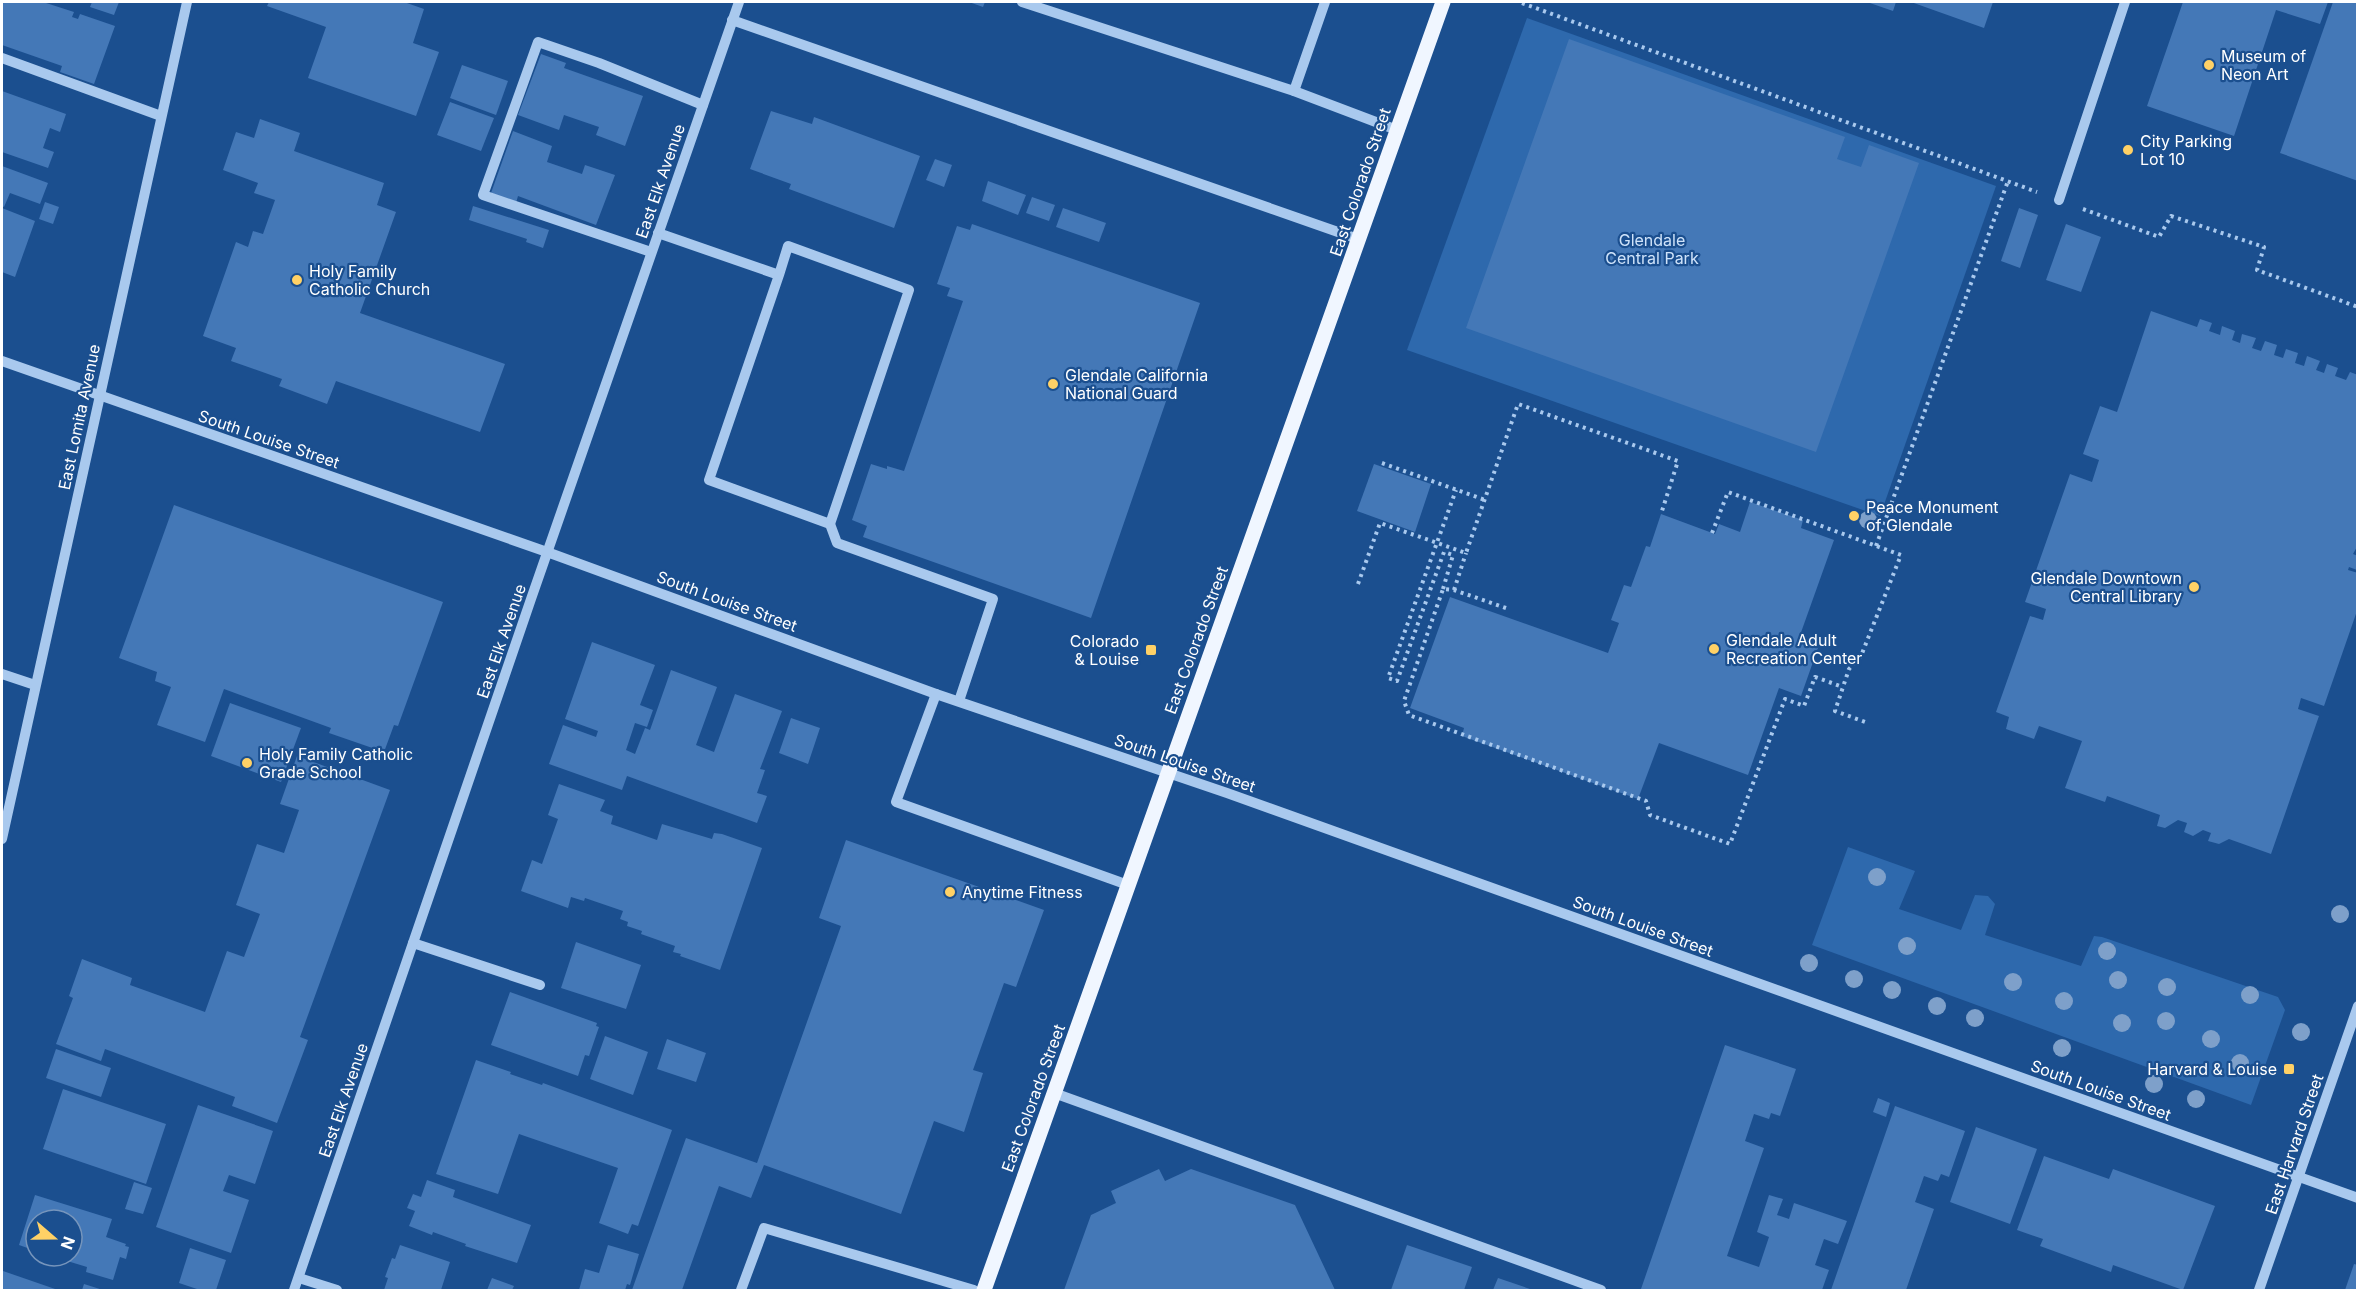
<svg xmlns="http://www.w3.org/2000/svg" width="2359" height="1292" font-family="Inter,sans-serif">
<rect width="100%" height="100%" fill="#1b4f8f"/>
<g fill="#2e69ad">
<polygon points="1527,18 1996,186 1880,516 1407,350"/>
<polygon points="1848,847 1915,871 1899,909 1961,930 1975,895 1988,896 1995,904 1985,935 2081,966 2094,936 2102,937 2278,997 2285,1010 2251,1105 1812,945"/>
</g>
<g fill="#4478b7">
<polygon points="2,2 43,2 74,12 72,17 78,19 80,14 115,26 94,84 60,72 62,66 2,45"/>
<polygon points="92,2 119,2 114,15 90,7"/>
<polygon points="269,2 404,2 424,9 413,43 439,52 416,116 308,78 326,27 267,6"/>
<polygon points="969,2 985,2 983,7"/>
<polygon points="1867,2 1896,2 1893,11"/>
<polygon points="1911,2 1993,2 1984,28"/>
<polygon points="2183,2 2328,2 2320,24 2276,10 2234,136 2147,106"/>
<polygon points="2333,2 2358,2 2358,181 2280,153"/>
<polygon points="1569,39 1845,137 1837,159 1861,167 1869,145 1919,163 1816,452 1466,328"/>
<polygon points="541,54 566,63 564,68 643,96 625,146 596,135 599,127 564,115 559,130 518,115"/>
<polygon points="462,65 508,81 496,115 450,98"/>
<polygon points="2,91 66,114 60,132 50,128 43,148 54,152 48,168 2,152"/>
<polygon points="450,102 494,118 481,151 437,135"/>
<polygon points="771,111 812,124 814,117 920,156 894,228 789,189 791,184 750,169"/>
<polygon points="260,119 300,133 294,151 384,183 377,205 396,212 360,313 505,364 480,432 336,381 327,404 279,386 282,379 231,361 236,348 203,336 236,242 248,247 253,231 263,234 275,200 254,193 258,183 223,170 236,132 254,138"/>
<polygon points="513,131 552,146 547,162 582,174 585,165 615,175 596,225 518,196 516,203 491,193"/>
<polygon points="935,159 952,165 944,187 926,180"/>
<polygon points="2,166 48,183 40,204 10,193 4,207 2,206"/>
<polygon points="988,181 1026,195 1018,215 982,201"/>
<polygon points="1032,197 1055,205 1049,221 1026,213"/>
<polygon points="45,202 59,207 53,224 39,219"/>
<polygon points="473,206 549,230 543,248 526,242 527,239 469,220"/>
<polygon points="2,208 35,221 15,277 2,272"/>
<polygon points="1063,208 1106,223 1099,242 1056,227"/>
<polygon points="2019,208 2038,215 2020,268 2001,261"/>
<polygon points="972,224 1200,303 1091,618 863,537 867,526 852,520 871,464 887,469 887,466 904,471 963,301 947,296 950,288 937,284 957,226 970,230"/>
<polygon points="2066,224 2101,237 2081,292 2046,280"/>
<polygon points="2151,311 2197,327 2200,319 2212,323 2209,331 2220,335 2222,326 2235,331 2232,340 2240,343 2242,334 2256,338 2252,348 2261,351 2265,341 2277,345 2274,355 2283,358 2286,349 2298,353 2295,363 2304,366 2307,356 2320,361 2316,370 2324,373 2327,364 2338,368 2335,376 2346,380 2350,372 2358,375 2358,545 2353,554 2358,556 2358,567 2357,570 2349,567 2348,570 2358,573 2358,608 2324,706 2301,698 2298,709 2319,716 2271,854 2229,839 2219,844 2208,841 2211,833 2203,830 2193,836 2184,832 2187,823 2178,820 2165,828 2157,826 2160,815 2107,796 2105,802 2065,788 2082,741 2039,726 2034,739 2006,729 2009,717 1996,712 2030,616 2043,620 2046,609 2025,602 2070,474 2092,482 2099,460 2083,454 2100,406 2117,412"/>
<polygon points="1374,464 1431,484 1415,532 1357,511"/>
<polygon points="1750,502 1803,520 1801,528 1834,540 1799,638 1819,645 1801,696 1779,688 1748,775 1659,743 1638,799 1462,736 1464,728 1410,708 1450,597 1608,653 1619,623 1611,620 1624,585 1631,587 1646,546 1650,547 1661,514 1715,534 1719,524 1740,532"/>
<polygon points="174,505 443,602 398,726 394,725 384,752 329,733 331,728 224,689 205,742 157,725 171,687 155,681 157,672 119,658"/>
<polygon points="592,642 655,665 640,705 653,710 647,727 635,723 626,750 635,754 645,728 650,730 671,670 717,687 696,745 714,752 735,694 782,711 760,769 765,770 757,793 767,796 757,823 627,776 622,790 549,764 563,725 596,737 598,731 565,719"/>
<polygon points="230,703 301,728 281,782 211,756"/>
<polygon points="791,718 820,728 808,764 779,753"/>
<polygon points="297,756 390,790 300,1037 308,1040 277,1123 232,1106 235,1097 105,1049 101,1061 56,1044 73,998 69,996 82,959 132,978 130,985 205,1012 227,951 244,957 260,914 236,905 257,844 284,853 299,810 280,804"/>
<polygon points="559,784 605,800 600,811 613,816 611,824 657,840 662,824 712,839 714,833 722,834 762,848 720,970 680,956 681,954 673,952 675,946 641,934 642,931 627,926 628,922 620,919 623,911 585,898 584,901 571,897 568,908 521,891 532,860 542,864 558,819 548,815"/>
<polygon points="846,840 1044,910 1016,987 1004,983 973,1070 983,1073 964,1132 934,1121 901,1214 764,1165 751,1198 719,1186 682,1290 632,1290 686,1138 757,1163 841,926 819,918"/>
<polygon points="576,942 641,965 626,1009 561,988"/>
<polygon points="510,992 597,1023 596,1026 599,1027 589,1056 585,1055 578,1076 491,1045"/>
<polygon points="605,1036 648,1052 633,1095 590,1079"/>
<polygon points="667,1039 706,1053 696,1082 657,1069"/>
<polygon points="1725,1045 1796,1069 1780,1116 1771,1113 1769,1119 1754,1114 1745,1141 1764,1148 1727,1256 1759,1267 1769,1237 1757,1232 1769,1195 1783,1199 1777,1215 1789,1219 1794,1203 1847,1221 1838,1244 1824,1239 1815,1265 1829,1270 1822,1290 1641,1289"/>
<polygon points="56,1049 111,1068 101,1097 46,1078"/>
<polygon points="476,1060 511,1072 510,1074 542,1085 543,1083 672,1130 638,1226 632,1224 628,1234 599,1223 618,1168 519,1134 498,1194 436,1174"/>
<polygon points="63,1089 166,1124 146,1184 43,1149"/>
<polygon points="1878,1098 1890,1103 1886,1117 1873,1112"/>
<polygon points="198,1105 273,1131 255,1184 229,1175 223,1191 249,1200 231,1253 156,1227"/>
<polygon points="1895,1106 1965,1131 1949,1177 1941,1174 1938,1181 1924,1176 1915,1202 1934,1209 1906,1290 1831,1290"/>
<polygon points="1976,1127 2037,1149 2010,1224 1950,1202"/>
<polygon points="2044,1156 2109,1179 2113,1169 2215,1206 2183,1290 2113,1265 2111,1272 2040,1246 2043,1239 2017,1230"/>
<polygon points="1159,1169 1165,1181 1191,1169 1295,1205 1335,1290 1064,1290 1091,1215 1116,1203 1111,1191"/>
<polygon points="427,1180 455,1190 453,1197 531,1225 517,1263 465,1246 466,1244 433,1232 432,1235 409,1226 415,1211 407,1208 413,1194 421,1197"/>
<polygon points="134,1182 152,1188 143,1214 125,1209"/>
<polygon points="35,1195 112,1219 106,1237 126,1244 125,1246 129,1247 126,1259 120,1257 113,1280 86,1272 87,1267 54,1257 72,1256 72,1220 36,1220 36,1251 19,1245"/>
<polygon points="400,1245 450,1262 441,1290 384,1290 388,1278 385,1277 392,1258 395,1259"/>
<polygon points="608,1245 639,1254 630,1285 627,1284 625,1290 579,1290 585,1269 599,1273"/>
<polygon points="1407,1245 1472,1267 1464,1290 1391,1290"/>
<polygon points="190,1248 226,1260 216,1290 200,1290 179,1283"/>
<polygon points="2354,1264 2358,1265 2358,1290 2345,1290"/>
<polygon points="3,1271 58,1290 2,1290"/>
<polygon points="492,1278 514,1286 512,1290 487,1290"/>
<polygon points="1498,1278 1533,1290 1493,1290"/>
<polygon points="84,1284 103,1290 82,1290"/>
</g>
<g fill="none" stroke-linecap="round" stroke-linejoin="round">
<g stroke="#a9c9ee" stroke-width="4" stroke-dasharray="3 4.5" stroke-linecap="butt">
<polyline points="1522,3 2037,192"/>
<polyline points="2083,209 2159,237 2171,216 2264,247 2257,270 2358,307"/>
<polyline points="1382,463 1485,500"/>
<polyline points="1712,533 1728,492 1901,555 1861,656 1849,669 1835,711 1868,723"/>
<polyline points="1876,546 2008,181"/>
<polyline points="1358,584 1380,523 1466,553 1518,404 1678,461 1661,514"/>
<polyline points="1443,589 1453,555 1444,552 1397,681 1388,678 1456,490"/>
<polyline points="1454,590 1466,553"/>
<polyline points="1506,608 1454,590 1443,589 1404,701 1409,715 1646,801 1650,815 1730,844 1785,699 1804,706 1815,677 1843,687"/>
</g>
<g stroke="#a9c9ee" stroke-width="10">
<polyline points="1022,2 1294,91 1397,130"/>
<polyline points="732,20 1358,239"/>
<polyline points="2,58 161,116"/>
<polyline points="1294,91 1325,2"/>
<polyline points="2059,200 2125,2"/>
<polyline points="658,233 779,275 709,480 830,524 909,290 788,246 779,275"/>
<polyline points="651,252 483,195 538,42 599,63 703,105"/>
<polyline points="2,361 547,552 936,694 1227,793 2358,1198"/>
<polyline points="830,524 837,543 993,599 959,701"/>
<polyline points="2,674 35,685"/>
<polyline points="936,694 896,802 1128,885"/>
<polyline points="2,839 187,2"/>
<polyline points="413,943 540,985"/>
<polyline points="1054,1093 1601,1290"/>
<polyline points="299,1278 337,1290"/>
<polyline points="294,1290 531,599 739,2"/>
<polyline points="741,1290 764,1228 974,1290"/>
<polyline points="2259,1290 2358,1006"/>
</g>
<polyline stroke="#f0f6ff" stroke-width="15" points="984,1290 1443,2"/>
</g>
<g fill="#7ea0ca">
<circle cx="1868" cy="520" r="9"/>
<circle cx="1877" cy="877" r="9"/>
<circle cx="2340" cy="914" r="9"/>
<circle cx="1907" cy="946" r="9"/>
<circle cx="2107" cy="951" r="9"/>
<circle cx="1809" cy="963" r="9"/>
<circle cx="1854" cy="979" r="9"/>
<circle cx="2118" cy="980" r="9"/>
<circle cx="2013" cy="982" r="9"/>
<circle cx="2167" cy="987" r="9"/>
<circle cx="1892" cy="990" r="9"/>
<circle cx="2250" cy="995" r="9"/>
<circle cx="2064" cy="1001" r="9"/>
<circle cx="1937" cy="1006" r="9"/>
<circle cx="1975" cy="1018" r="9"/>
<circle cx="2166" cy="1021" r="9"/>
<circle cx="2122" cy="1023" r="9"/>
<circle cx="2301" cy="1032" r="9"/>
<circle cx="2211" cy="1039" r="9"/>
<circle cx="2062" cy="1048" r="9"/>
<circle cx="2240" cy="1063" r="9"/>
<circle cx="2154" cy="1084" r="9"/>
<circle cx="2196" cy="1099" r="9"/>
</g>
<g fill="#ffd166" stroke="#1b4f8f" stroke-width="2">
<circle cx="2209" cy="65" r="6"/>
<circle cx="2128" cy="150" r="6"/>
<circle cx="297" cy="280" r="6"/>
<circle cx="1053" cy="384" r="6"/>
<circle cx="1854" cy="516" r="6"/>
<circle cx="2194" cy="587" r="6"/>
<circle cx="1714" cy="649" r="6"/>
<rect x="1145" y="644" width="12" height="12" rx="3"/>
<circle cx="247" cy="763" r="6"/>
<circle cx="950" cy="892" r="6"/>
<rect x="2283" y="1063" width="12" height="12" rx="3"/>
</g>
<g text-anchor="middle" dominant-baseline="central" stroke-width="4.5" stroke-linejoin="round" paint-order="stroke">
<g font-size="16" fill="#fff" stroke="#1b4f8f" text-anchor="start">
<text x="2221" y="56">Museum of<tspan x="2221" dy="18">Neon Art</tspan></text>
<text x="2140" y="141">City Parking<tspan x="2140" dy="18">Lot 10</tspan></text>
<text x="309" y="271">Holy Family<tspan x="309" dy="18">Catholic Church</tspan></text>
<text x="1065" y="375">Glendale California<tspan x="1065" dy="18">National Guard</tspan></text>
<text x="1866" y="507">Peace Monument<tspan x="1866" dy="18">of Glendale</tspan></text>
<text x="2182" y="578" text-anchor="end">Glendale Downtown<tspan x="2182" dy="18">Central Library</tspan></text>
<text x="1726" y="640">Glendale Adult<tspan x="1726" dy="18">Recreation Center</tspan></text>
<text x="1139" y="641" text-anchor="end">Colorado<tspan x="1139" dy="18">&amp; Louise</tspan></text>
<text x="259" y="754">Holy Family Catholic<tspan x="259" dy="18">Grade School</tspan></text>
<text x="962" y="892">Anytime Fitness</text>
<text x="2277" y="1069" text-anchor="end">Harvard &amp; Louise</text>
</g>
<g font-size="16" fill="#fff" stroke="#1b4f8f">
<text transform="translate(660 181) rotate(-71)">East Elk Avenue</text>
<text transform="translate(1360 182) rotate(-71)">East Colorado Street</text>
<text transform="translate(79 417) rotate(-78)">East Lomita Avenue</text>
<text transform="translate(269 439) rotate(19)">South Louise Street</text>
<text transform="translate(727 601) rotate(20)">South Louise Street</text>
<text transform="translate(1196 640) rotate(-70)">East Colorado Street</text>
<text transform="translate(501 641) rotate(-71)">East Elk Avenue</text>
<text transform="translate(1185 763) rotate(19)">South Louise Street</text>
<text transform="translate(1643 926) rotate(20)">South Louise Street</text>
<text transform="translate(2101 1090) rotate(20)">South Louise Street</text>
<text transform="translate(1033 1098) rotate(-70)">East Colorado Street</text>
<text transform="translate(343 1100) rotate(-71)">East Elk Avenue</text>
<text transform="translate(2294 1144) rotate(-71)">East Harvard Street</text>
</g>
<g font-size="16" fill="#cfe3fa" stroke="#1b4f8f">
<text x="1652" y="240">Glendale<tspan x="1652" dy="18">Central Park</tspan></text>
</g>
</g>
<rect width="2359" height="1292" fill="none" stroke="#ffffff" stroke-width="6"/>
<g transform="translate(54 1238) rotate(110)"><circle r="28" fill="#1b4f8f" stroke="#7695bc" stroke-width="1.5"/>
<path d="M0-4.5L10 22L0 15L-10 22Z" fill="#ffd166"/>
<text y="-9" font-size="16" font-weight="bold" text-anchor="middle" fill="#ffffff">N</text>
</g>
</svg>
